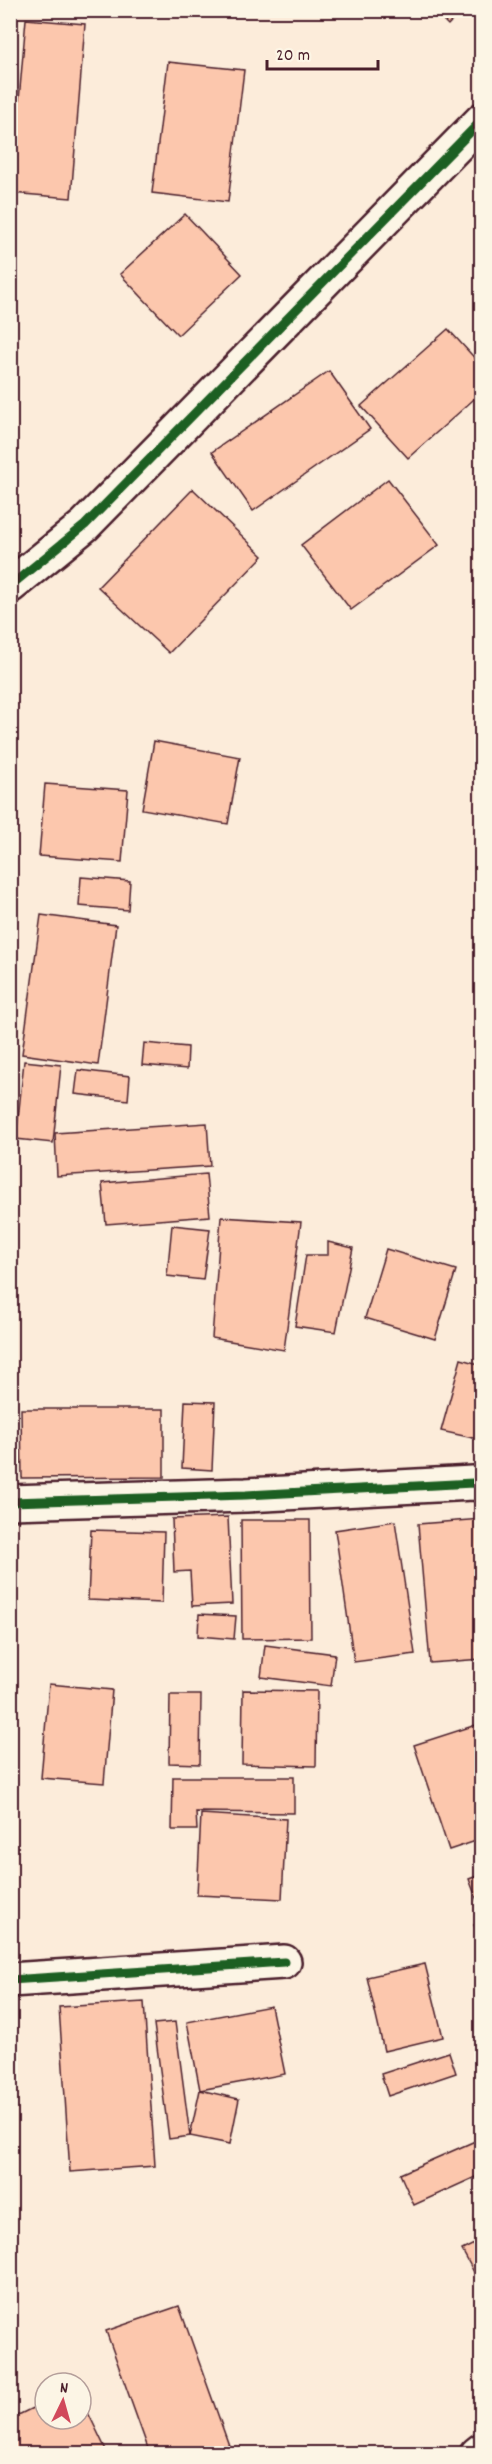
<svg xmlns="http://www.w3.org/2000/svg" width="492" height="2464" font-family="Dekko,sans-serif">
<rect width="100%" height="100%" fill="#fcecda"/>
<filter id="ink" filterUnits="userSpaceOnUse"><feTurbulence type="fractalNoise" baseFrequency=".0167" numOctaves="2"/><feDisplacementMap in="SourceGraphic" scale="12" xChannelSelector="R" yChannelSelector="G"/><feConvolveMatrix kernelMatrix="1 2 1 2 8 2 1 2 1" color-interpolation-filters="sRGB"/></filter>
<g filter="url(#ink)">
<g fill="#fcc7ad" stroke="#4a1f2b" stroke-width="1.5">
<polygon points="433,10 462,10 448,25"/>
<polygon points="26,19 85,24 71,198 11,193"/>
<polygon points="168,62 244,70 228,202 152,193"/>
<polygon points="185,214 242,274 178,335 120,274"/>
<polygon points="448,329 482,366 482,392 408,458 361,406"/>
<polygon points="329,371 370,429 253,511 212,452"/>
<polygon points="388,479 439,545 351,610 301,545"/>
<polygon points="193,489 263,556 169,653 98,587"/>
<polygon points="154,741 240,757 228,824 142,809"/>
<polygon points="45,784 128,790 122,862 39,856"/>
<polygon points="81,877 130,881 128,910 79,906"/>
<polygon points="41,915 116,925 98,1065 22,1054"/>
<polygon points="144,1043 188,1047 187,1069 142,1065"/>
<polygon points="24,1061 61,1065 53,1143 16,1139"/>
<polygon points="78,1070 130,1076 128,1100 75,1094"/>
<polygon points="207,1123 210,1166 57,1176 55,1133"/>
<polygon points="206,1174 210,1216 106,1224 102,1183"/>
<polygon points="221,1217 301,1222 284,1350 212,1338"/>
<polygon points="172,1225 210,1229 203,1280 167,1276"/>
<polygon points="328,1242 353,1248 336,1332 295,1326 306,1255 328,1255"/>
<polygon points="386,1249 456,1270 435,1339 365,1318"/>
<polygon points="461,1359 482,1365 482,1440 441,1431"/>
<polygon points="185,1401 215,1402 212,1470 182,1468"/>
<polygon points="21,1409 164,1409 164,1477 22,1478"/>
<polygon points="228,1517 232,1604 192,1606 190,1571 174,1572 172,1519"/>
<polygon points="482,1519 482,1659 430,1663 418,1524"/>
<polygon points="241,1520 310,1520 311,1638 242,1639"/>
<polygon points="395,1521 415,1654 354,1662 335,1530"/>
<polygon points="91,1530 164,1532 162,1603 88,1600"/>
<polygon points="199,1614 236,1616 234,1639 198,1636"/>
<polygon points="265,1645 335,1654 331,1686 261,1677"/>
<polygon points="49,1684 112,1690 104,1783 41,1778"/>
<polygon points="243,1690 317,1691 316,1766 242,1764"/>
<polygon points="170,1695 201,1695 200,1764 169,1763"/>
<polygon points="482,1723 482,1839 449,1850 414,1745"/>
<polygon points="173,1777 294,1777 294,1813 196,1812 197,1830 172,1830"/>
<polygon points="201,1814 286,1819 282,1899 197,1895"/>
<polygon points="482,1874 482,1913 469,1879"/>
<polygon points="482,1922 482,1944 474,1925"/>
<polygon points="425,1964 443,2037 384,2051 367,1977"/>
<polygon points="144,2002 155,2166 70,2172 59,2007"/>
<polygon points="271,2006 285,2074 200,2090 187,2022"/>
<polygon points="175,2022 190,2136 169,2139 154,2024"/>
<polygon points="449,2052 456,2073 388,2096 381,2074"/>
<polygon points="200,2090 239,2099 230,2144 190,2136"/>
<polygon points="482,2138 482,2174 414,2205 400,2174"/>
<polygon points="482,2240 482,2287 462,2250"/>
<polygon points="179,2306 232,2454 150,2454 106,2331"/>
<polygon points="81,2398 108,2454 10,2454 10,2419 45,2402 45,2419 81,2419"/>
</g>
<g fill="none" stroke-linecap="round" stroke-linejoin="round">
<defs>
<g id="minor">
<polyline points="10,586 85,525 482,120"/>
<polyline points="10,1502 246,1495 473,1483 482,1485"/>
<polyline points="10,1980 284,1962"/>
<polyline points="477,2454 482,2450"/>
</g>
</defs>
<use href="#minor" stroke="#4a1f2b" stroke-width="38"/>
<use href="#minor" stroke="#fcf5e5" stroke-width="33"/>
<defs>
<g id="cycleway">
<polyline points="10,586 85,525 482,120"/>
<polyline points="10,1502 246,1495 473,1483 482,1485"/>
<polyline points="10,1980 284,1962"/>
</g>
</defs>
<use href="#cycleway" stroke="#fcf5e5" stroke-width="13"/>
<use href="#cycleway" stroke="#1b5e20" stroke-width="9"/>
</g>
</g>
<rect width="492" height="2464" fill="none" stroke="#fcf5e5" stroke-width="36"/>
<rect x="18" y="18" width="456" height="2428" fill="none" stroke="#4a1f2b" stroke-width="2" filter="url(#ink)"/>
<g transform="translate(63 2401) rotate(5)"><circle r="28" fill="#fcf5e5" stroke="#b59f9b" stroke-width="1.5"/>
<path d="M0-4.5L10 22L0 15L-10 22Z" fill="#d1495b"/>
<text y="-9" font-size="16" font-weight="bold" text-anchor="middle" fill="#4a1f2b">N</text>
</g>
<path d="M267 60v9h111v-9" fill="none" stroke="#4a1f2b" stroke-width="3"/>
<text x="276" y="60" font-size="18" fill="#4a1f2b" stroke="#fcf5e5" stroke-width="4.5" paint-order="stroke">20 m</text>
</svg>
